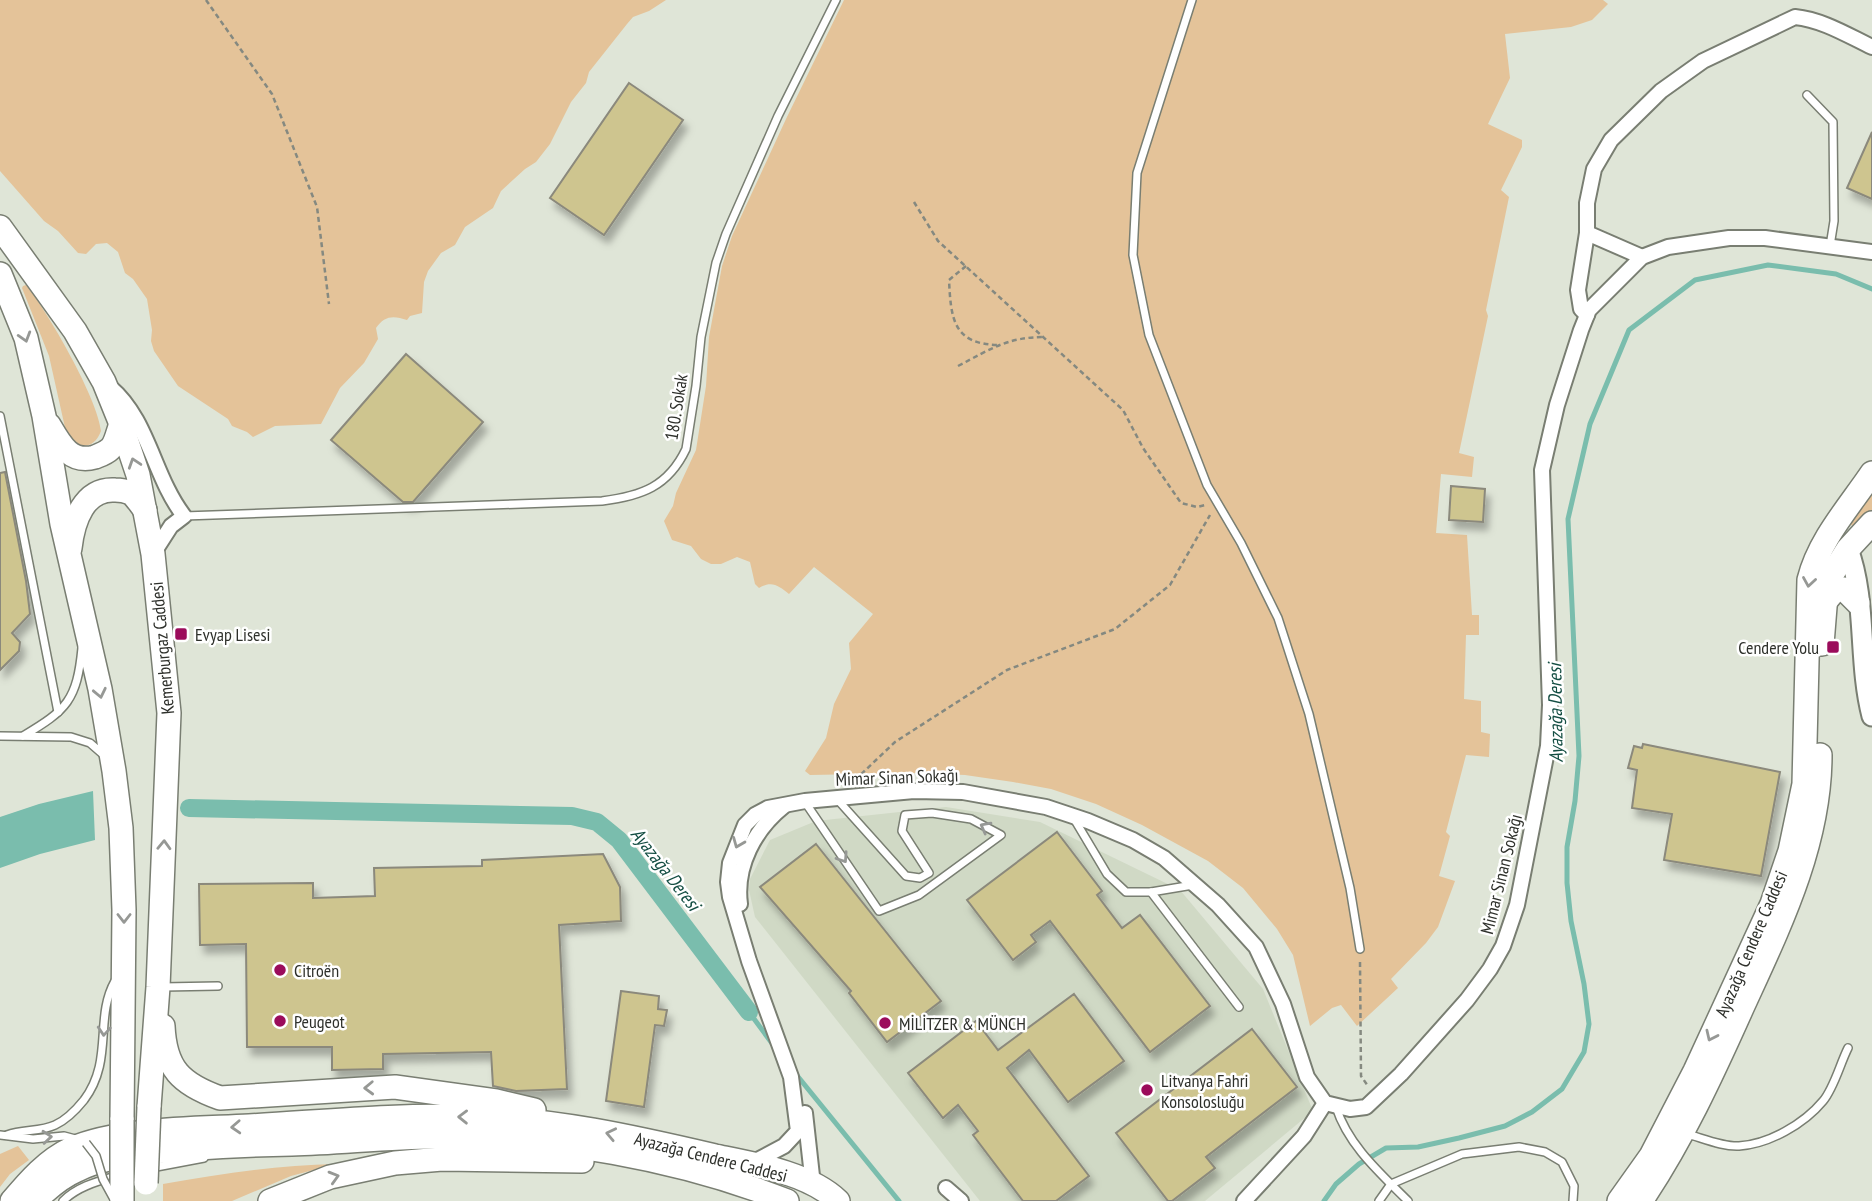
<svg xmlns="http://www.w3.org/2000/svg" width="1872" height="1201" font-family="'PT Sans Narrow',sans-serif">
<defs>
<filter id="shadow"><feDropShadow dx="4.5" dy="8" stdDeviation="3.5" flood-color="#0004"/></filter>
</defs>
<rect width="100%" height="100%" fill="#dfe5d7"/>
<polygon fill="#d0d9c5" points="946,807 1040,822 1180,890 1263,989 1313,1111 1205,1201 980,1201 755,917 749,890 750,879 770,840 816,821"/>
<g fill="#e4c399">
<path d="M0 0H666L649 11 633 17 627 24 589 72 586 83 571 102 550 144 536 162 525 169 501 191 493 208 465 227 455 245 441 253 428 271 424 282 422 313 410 316 407 320C393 315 384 316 376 328L378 339 364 363 340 388 321 424 275 426 253 437 247 432 232 426 228 419 178 386 154 351 151 341 152 330 147 299 133 279 125 273 118 252 107 243 96 244 86 254 78 253 58 231 44 221 0 171Z"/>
<path d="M844 0H1603L1608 4 1592 20 1571 27 1505 34 1510 78 1488 124 1522 140V147L1501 190 1509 197 1486 310 1488 316 1459 453 1474 457 1472 477 1441 474 1436 533 1467 535 1472 615H1479V635H1466L1464 699 1481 701V732L1490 734 1489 757 1466 755 1446 832 1450 836 1439 876 1455 881 1438 927 1426 943 1391 979 1398 988 1357 1026 1341 1005 1332 1008 1310 1026 1293 955 1277 929 1243 888 1208 861 1142 825 1096 804 1051 789 1013 782 965 775 917 773 810 775 805 771 826 738 834 704 851 669 849 643 873 614 814 567 789 594C779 586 772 580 759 588L755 584 750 562 737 557 721 564H711L701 559 691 546 672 540 664 521 673 506 676 493 696 450 706 386 709 337 722 266 732 236 786 119Z"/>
<path d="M26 285C48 312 98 399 101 431 96 444 88 448 75 445L66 432 49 356 22 288 23 286Z"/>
<polygon points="1872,483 1872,514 1856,528 1848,523"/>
<polygon points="18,1146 29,1160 10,1174 0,1187 0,1154"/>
<path d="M336 1164 291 1176 232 1201H163V1184C221 1174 278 1165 336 1164Z"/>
</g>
<polygon fill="#7abdad" points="93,791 95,840 40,854 0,868 0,817 39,804"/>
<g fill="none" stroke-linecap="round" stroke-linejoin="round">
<g stroke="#7abdad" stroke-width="5">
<polyline points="749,1012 774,1046"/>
<polyline points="795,1073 899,1201"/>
<polyline points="1324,1201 1336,1184 1359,1164 1386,1148 1418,1147 1459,1138 1505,1126 1532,1112 1562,1089 1584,1052 1589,1024 1584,984 1571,921 1567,883 1567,847 1575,801 1579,756 1568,519 1590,424 1629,330 1695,280 1768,265 1836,274 1872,289"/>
</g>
<polyline stroke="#7abdad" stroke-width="18" points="189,808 572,816 597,822 619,840 749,1012"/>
</g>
<g fill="#cec58f" stroke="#8b897c" stroke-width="2" filter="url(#shadow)">
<polygon points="629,83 683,120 604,235 550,198"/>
<polygon points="1872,132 1872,199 1847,188"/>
<polygon points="406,354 483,422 413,502 403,502 331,440"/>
<polygon points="5,472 26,581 30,614 12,633 20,642 19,651 0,670 0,473"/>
<polygon points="1451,486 1485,489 1483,522 1449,520"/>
<polygon points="1643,744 1780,772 1761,876 1664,860 1672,814 1632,808 1637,770 1628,768 1634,746 1642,748"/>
<polygon points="1057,832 1102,891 1097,895 1122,928 1140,915 1210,1006 1150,1052 1050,921 1031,935 1036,942 1013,960 967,900"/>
<polygon points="816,844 941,1001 887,1042 849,993 851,991 760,887"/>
<polygon points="603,854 620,887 621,921 559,925 567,1089 516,1091 493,1086 491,1052 383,1054 383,1069 332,1070 332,1047 247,1047 246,944 200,945 199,884 313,883 313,898 375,896 374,868 482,866 482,860"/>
<polygon points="621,991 659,996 658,1009 667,1010 664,1026 655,1025 644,1107 606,1101"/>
<polygon points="1074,994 1124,1061 1068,1102 1029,1050 1007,1068 1089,1176 1056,1201 1023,1201 973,1135 978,1131 958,1105 943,1118 908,1073 976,1021 998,1050"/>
<polygon points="1252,1029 1297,1087 1206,1157 1215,1168 1172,1201 1168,1201 1116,1133"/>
</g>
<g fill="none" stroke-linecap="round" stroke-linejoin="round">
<defs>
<g id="lane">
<polyline points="1192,0 1137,173 1133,255 1149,335 1207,485 1241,543 1278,618 1309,714 1350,888 1360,949"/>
<polyline points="1807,95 1833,122 1834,221 1830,246"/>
<polyline points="0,416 58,712"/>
<path d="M184 516 602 501C641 496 668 487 686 449L696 386 701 337 716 263 726 234 778 116 836 0"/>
<polyline points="0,736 71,737 90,743 105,756"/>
<path d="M23 736C67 710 77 700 82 648"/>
<polyline points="805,802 879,911 919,895 1001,835 971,819 932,813 905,815 902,831 929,873 920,878 906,876 836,798"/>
<polyline points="1073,817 1107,874 1126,892 1151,892 1193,885"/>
<polyline points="1151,892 1239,1007"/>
<polyline points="163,987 218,986"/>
<path d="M1336 1107C1348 1145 1380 1173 1408 1201"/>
<path d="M1687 1134C1702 1138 1723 1147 1739 1146 1769 1144 1804 1124 1823 1101 1834 1088 1840 1064 1848 1048"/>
<polyline points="0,1135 33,1139 64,1136 79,1140"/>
<path d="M7 1135C23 1129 40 1132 55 1125 66 1120 76 1110 84 1100 114 1060 94 1018 115 981"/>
<polyline points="151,1168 204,1158"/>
<path d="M63 1201C78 1186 99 1181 119 1175"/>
<polyline points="1379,1201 1391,1184 1462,1154 1519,1147 1545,1152 1562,1162 1574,1186 1573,1201"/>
</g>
<g id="street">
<polyline points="1587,233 1642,257"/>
<path d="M1587 315 1581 309 1578 290 1587 233V203L1594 169 1611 140 1661 91 1703 61 1795 17C1823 20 1847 35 1872 47"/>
<path d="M110 387C149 420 153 476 184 516L171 526 153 554"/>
<path d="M740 904C735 866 755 829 784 806"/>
<polyline points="805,1113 813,1185"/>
<polyline points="750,1164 784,1146 798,1131 791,1077 749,961 730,897 728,882 730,863 745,825 755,815 768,808 805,801 914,791 963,792 1046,807 1088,821 1133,840 1164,858 1218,905 1256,947 1283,1004 1307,1077 1325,1103 1350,1109 1366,1107 1401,1074 1467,1000 1490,969 1503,946 1517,905 1548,746 1550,705 1542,470 1557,405 1581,330 1589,310 1642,257 1668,247 1729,238 1765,238 1872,252"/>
<polyline points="946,1188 961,1201"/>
<polyline points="1244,1201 1304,1136 1325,1103"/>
</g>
<path id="secondary" d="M1848 549C1867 599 1858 663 1872 716"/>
<g id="primary">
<polyline points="0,227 75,331 104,382 121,424 138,475 153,554 169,713 158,987 149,1107"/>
<polyline points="0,274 26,338 44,416 62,524 100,689 114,771 121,828 124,910 122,1120"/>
<path d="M49 425C60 444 70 464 95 457 100 455 106 453 110 449 116 444 118 431 121 424"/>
<path d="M70 548C73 521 84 488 115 490 120 490 126 491 131 493 136 497 141 505 145 510"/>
<polyline points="1824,603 1835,590 1844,589 1858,603"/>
<polyline points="1822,644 1827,582 1848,549 1872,523"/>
<path d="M163 1026C165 1069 181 1084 220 1098L395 1087 496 1101 534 1110"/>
<path d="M12 1201C29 1181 47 1160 71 1149 120 1128 196 1129 249 1126 322 1122 397 1114 470 1117 553 1119 634 1137 715 1156 754 1164 809 1173 838 1201"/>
<path d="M35 1201C47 1189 61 1177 77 1170 96 1160 118 1157 139 1154 189 1147 240 1145 292 1144 339 1143 387 1137 434 1137 551 1136 678 1158 787 1201"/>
<polyline points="270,1201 330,1177 395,1163 442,1159 582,1161"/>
<path d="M1619 1201 1651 1156 1695 1071 1772 904 1790 851 1804 784 1809 580C1819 540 1849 507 1872 473"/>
<path d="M1641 1201C1682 1140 1712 1075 1742 1008 1779 927 1820 845 1820 755"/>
</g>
</defs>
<use href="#lane" stroke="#797e72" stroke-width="10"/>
<use href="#street" stroke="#797e72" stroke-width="18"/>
<use href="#secondary" stroke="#797e72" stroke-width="23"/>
<use href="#primary" stroke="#797e72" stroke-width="26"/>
<g stroke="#858980" stroke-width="2.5" stroke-dasharray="5 3.5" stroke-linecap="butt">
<polyline points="206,0 272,94 317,207 329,304"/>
<polyline points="914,202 938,241 1123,410 1143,448 1181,503 1197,507 1205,505"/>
<path d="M966 266 949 280C951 319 953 344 998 345"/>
<path d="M958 366C991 349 1007 337 1045 337"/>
<polyline points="855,780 895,742 1007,670 1115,629 1170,585 1210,515"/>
<polyline points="1360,962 1361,1076 1368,1086"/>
</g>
<use href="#lane" stroke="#fff" stroke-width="7"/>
<use href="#street" stroke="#fff" stroke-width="14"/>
<use href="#secondary" stroke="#fff" stroke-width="19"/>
<use href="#primary" stroke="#fff" stroke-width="23"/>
<defs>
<polyline id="lane-bridge" points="86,1143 96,1156 103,1179 115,1201"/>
<g id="primary-bridge">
<polyline points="122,1120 122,1201"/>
<polyline points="146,1183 149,1107"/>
</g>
</defs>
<use href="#lane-bridge" stroke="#797e72" stroke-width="10" stroke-linecap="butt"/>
<use href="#primary-bridge" stroke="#797e72" stroke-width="26" stroke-linecap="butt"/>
<use href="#lane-bridge" stroke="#fff" stroke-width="7"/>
<use href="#primary-bridge" stroke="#fff" stroke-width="23"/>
</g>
<defs><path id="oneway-chevron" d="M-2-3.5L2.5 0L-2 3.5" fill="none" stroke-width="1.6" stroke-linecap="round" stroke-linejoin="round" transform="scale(1.75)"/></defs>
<g stroke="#969895">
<use href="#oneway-chevron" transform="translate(25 337) rotate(73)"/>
<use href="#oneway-chevron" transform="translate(134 463) rotate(-108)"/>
<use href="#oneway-chevron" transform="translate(1809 582) rotate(99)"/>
<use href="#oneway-chevron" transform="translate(100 693) rotate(78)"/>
<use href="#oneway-chevron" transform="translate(985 827) rotate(-152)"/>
<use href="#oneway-chevron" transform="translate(738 843) rotate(112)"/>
<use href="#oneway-chevron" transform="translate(164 845) rotate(-88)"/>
<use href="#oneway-chevron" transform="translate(843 858) rotate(56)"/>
<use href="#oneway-chevron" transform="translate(124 918) rotate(90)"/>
<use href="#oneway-chevron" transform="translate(104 1031) rotate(94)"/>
<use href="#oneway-chevron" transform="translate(1711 1036) rotate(115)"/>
<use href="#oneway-chevron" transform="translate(369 1088) rotate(178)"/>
<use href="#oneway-chevron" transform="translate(463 1117) rotate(-179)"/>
<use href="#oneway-chevron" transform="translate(236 1127) rotate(177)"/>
<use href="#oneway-chevron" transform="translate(611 1134) rotate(-168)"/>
<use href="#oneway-chevron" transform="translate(47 1137) rotate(-5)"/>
<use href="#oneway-chevron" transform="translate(334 1177) rotate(-16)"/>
</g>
<g fill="#9b0c5b" stroke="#fff" stroke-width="2.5">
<rect x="174" y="627" width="14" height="14" rx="3.5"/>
<rect x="1826" y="640" width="14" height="14" rx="3.5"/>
<circle cx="280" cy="970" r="7"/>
<circle cx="280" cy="1021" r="7"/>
<circle cx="885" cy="1023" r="7"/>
<circle cx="1147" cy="1090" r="7"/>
</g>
<g text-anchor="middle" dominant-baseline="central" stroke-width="5" stroke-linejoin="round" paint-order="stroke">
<g font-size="18" fill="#2e302b" stroke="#fff">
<text transform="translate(676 407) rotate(-81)">180. Sokak</text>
<text transform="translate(162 648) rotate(-95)">Kemerburgaz Caddesi</text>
<text transform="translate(897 777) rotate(-2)">Mimar Sinan Sokağı</text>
<text transform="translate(1501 874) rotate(-76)">Mimar Sinan Sokağı</text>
<text transform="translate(1751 944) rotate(-67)">Ayazağa Cendere Caddesi</text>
<text transform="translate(711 1157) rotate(14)">Ayazağa Cendere Caddesi</text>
</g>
<g font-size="18" fill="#2e302b" stroke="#fff" text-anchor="start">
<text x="195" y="634">Evyap Lisesi</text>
<text x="1819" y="647" text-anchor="end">Cendere Yolu</text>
<text x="294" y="970">Citroën</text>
<text x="294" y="1021">Peugeot</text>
<text x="899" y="1023">MİLİTZER &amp; MÜNCH</text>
<text x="1161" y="1080">Litvanya Fahri<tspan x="1161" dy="21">Konsolosluğu</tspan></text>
</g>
<g font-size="19" font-style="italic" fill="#144e43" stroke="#fff">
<text transform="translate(1555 713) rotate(-91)">Ayazağa Deresi</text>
<text transform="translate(666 869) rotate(52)">Ayazağa Deresi</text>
</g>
</g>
</svg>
